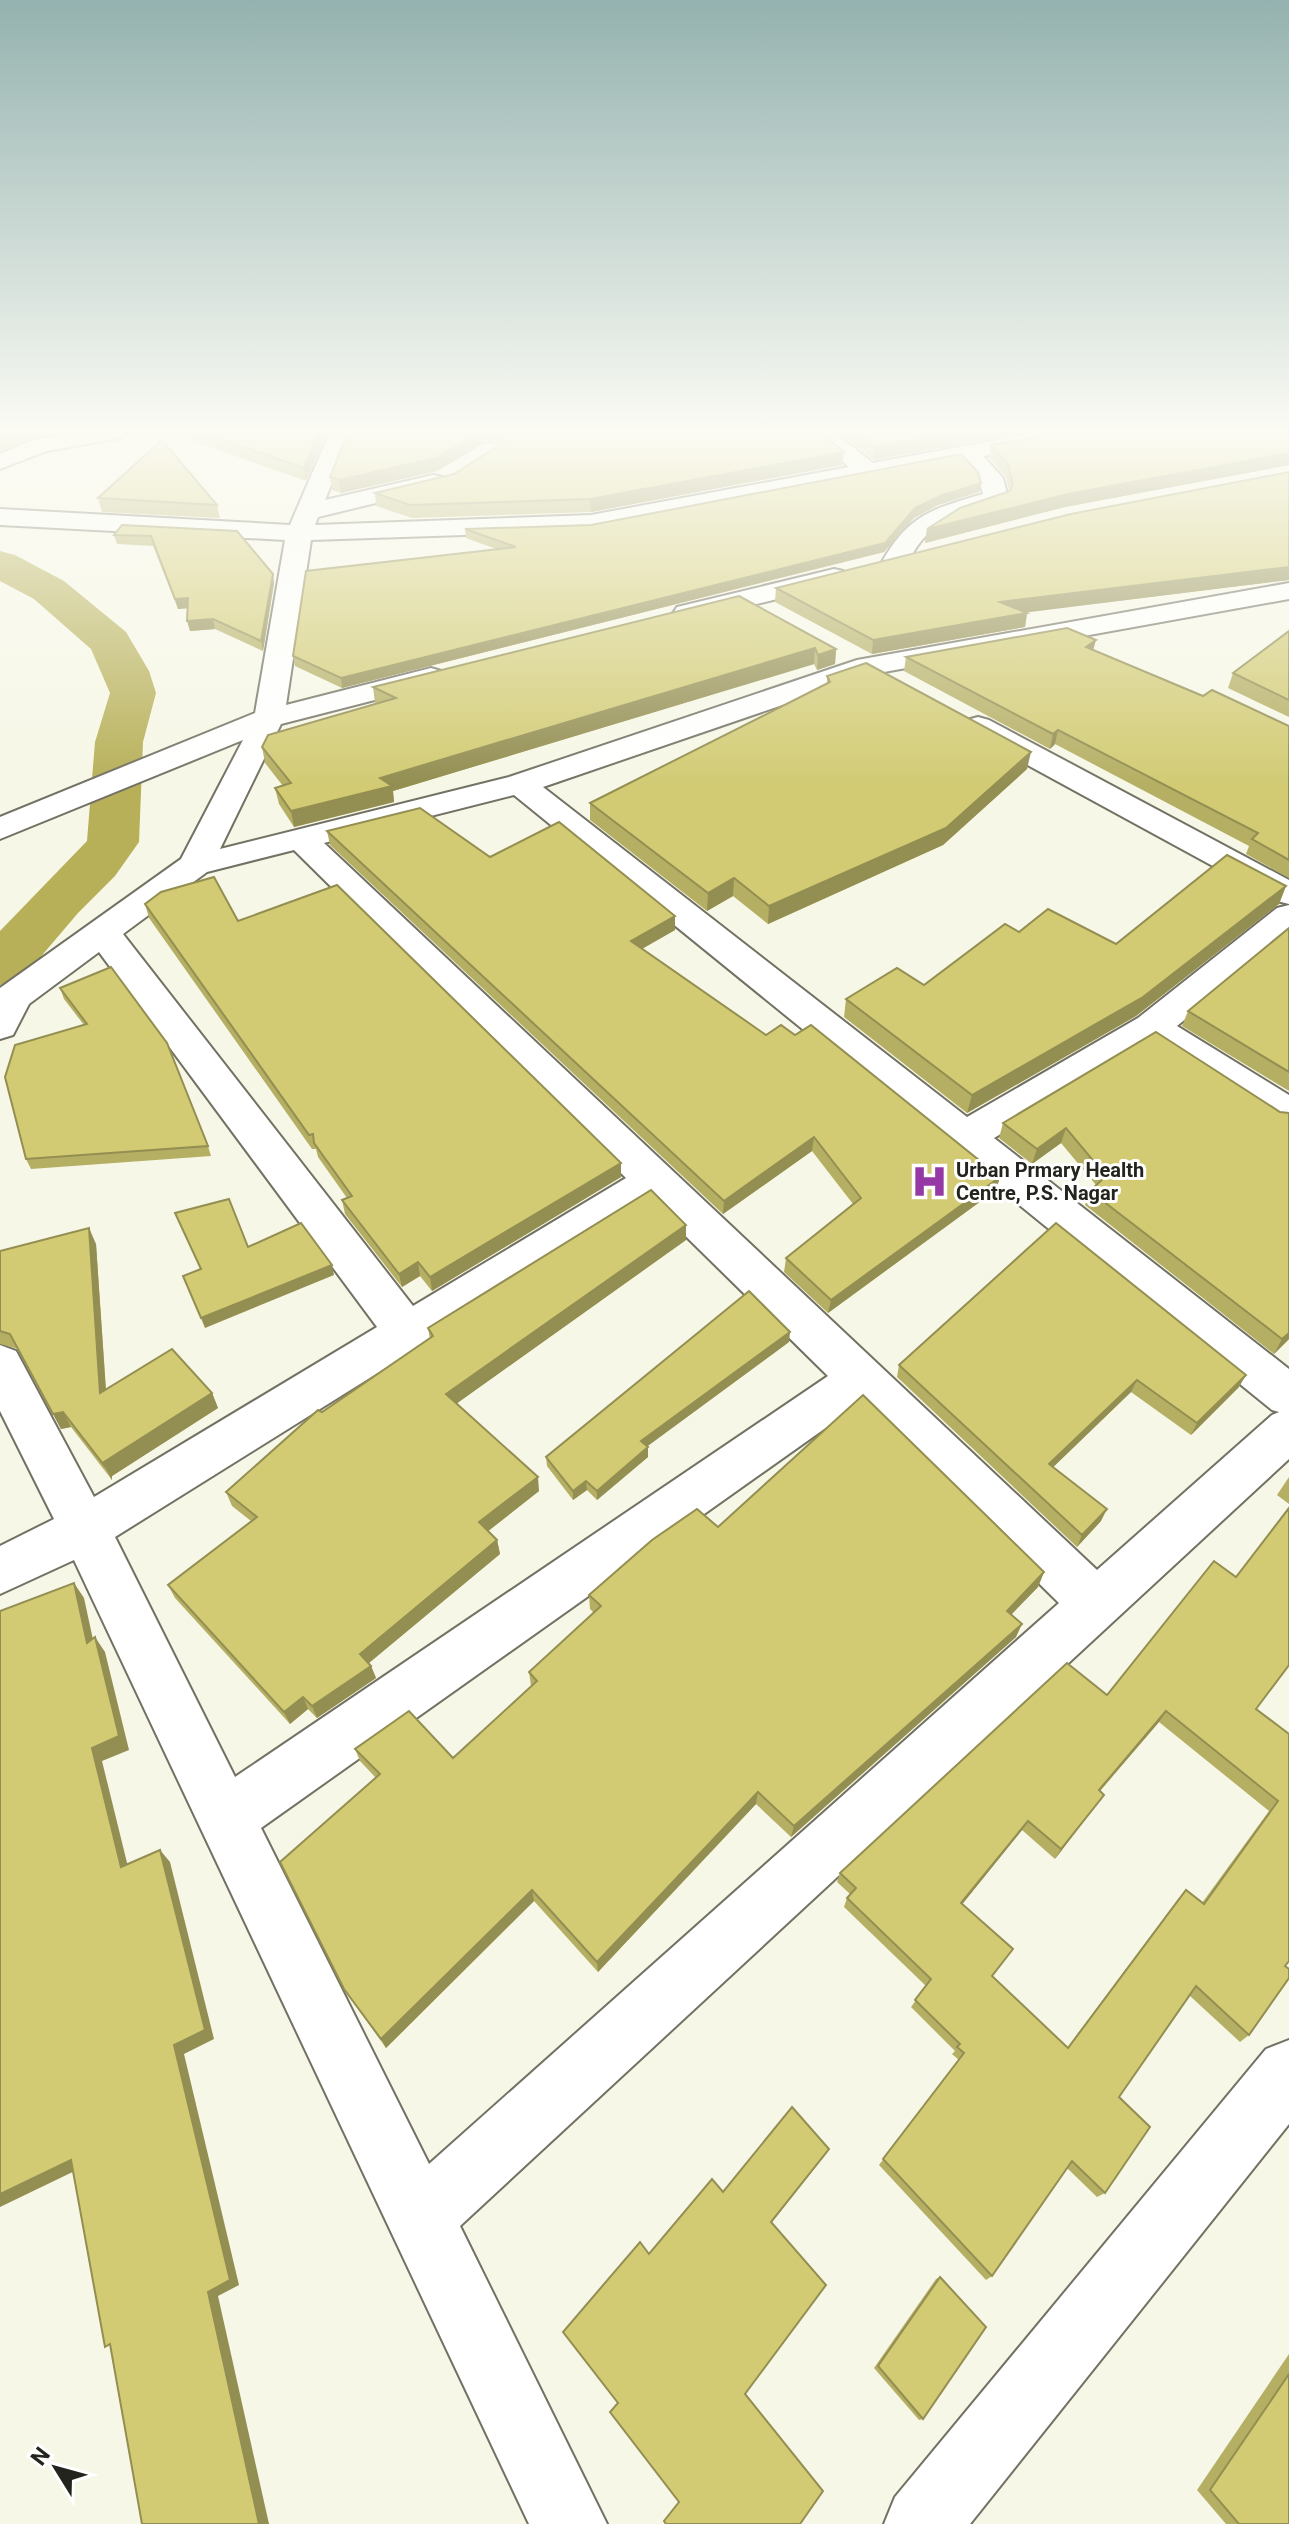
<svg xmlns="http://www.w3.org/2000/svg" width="1289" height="2524" font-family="Roboto,sans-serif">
<rect width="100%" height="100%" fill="#f7f7e7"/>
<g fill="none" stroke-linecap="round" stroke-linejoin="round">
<g fill="#b7b059" fill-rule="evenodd">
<polygon points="0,432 46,432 41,440 0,452"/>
<polygon points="0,551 15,555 64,581 126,632 149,671 156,693 143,742 139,842 115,876 78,913 21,980 0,985 0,931 87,841 95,742 110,693 91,649 34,599 0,581"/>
</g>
<defs>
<g id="street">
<polygon points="78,432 126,432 123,437 115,439 47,451 0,469 0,454 33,440"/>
<path d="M330 432H352L325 500 433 475 442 477 445 482 442 487 318 517 315 525 591 515 849 467 809 432H834L873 463 1039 432H1085L1082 437 1074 439 983 456 1003 478 1008 498 1005 503C976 512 943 517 922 540 915 548 910 559 904 568H886L882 562C909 514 933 509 983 494L979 480 961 460 591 531 311 540 286 705 431 668 441 671 446 677 441 683 281 724 220 849 509 777 857 660 1289 583V599L873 674 543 787 967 1117 1138 1018 1277 908 1289 905V934L1177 1026 1289 1095V1128L1275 1124 1151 1044 994 1138 1289 1369V1459L460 2226 607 2524H529L74 1560 0 1594V1546L54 1519 0 1411V1345L16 1351 94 1497 377 1327 99 952 29 1004 13 1035 0 1039V988L181 859 243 740 0 839V817L255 713 285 540 0 525V509L290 525ZM514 795 1272 1410 1279 1412 1272 1415 1097 1570 324 843ZM294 850 626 1178 413 1306 123 934 207 872ZM651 1202 828 1376 235 1777 115 1537ZM858 1405 1059 1603 429 2164 261 1828Z"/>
<polygon points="834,569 843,571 847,577 843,583 687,621 677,619 673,613 677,607"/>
<polygon points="978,717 989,720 1289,880 1289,904 1277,901 967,732 963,726 967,720"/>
<polygon points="1289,2040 1289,2124 970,2524 884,2524 895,2497 1266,2049"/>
</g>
</defs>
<use href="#street" stroke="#727163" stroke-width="4"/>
<use href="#street" fill="#fff" fill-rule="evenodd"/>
</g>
<g fill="#b5af64" fill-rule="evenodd">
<polygon points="168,432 327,432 306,481"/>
<polygon points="348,432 820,432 842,465 591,512 412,518 376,506 375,493 454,474 499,444 483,444 437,471 341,493 332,490 330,477"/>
<polygon points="838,432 1025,432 874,460"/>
<polygon points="1289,432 1289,465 1065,507 925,543 927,529 1009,491 1006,477 989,458 991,445"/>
<polygon points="1289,472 1289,580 1026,612 1027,613 1025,627 872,654 775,602 776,588"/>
<polygon points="979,492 938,505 914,518 884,552 342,688 295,666 293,656 496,549 466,538 465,529 591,525"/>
<polygon points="98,498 217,505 220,518 102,512"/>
<polygon points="122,525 274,583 263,651 215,629 190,631 188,608 178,609 153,546 117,544 114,535"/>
<polygon points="739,596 836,649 835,664 817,670 814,664 393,791 394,802 294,827 279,804 275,788 283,786 265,763 262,747 375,703 373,687"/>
<polygon points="1289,631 1289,717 1228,688 1233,673"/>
<polygon points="1094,650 1203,696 1289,726 1289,878 1246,854 1249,846 1055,744 1050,749 904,671 906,657"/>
<polygon points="827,676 1027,769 943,845 768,924 733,896 707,911 590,820 590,803 827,684"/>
<polygon points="327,831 490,857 675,916 675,930 642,949 766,1035 1000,1177 996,1190 828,1313 784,1272 786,1258 853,1204 812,1151 723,1214 330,845"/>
<polygon points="1286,886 1279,904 1136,1016 967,1113 844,1017 846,999 924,985 1019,932 1116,944"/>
<polygon points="145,904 238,921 621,1163 621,1177 432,1291 420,1276 402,1287 345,1214 342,1200 347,1198 318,1157 316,1149 312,1149 149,918"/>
<polygon points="1289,928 1289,1091 1182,1026 1188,1011"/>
<polygon points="60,988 208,1146 211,1156 31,1169 26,1159 84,1025 64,999"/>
<polygon points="1280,1112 1289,1113 1289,1339 1274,1354 1085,1205 1090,1191 1096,1185 1061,1143 1032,1164 999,1138 1003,1123"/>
<polygon points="1056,1223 1239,1387 1191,1435 1131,1392 1053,1467 1101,1521 1077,1547 897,1377 899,1365"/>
<polygon points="686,1240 457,1403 539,1491 488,1531 497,1540 500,1554 369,1663 371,1666 376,1678 317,1718 308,1709 290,1724 175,1598 168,1585 251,1521 232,1506 226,1492 322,1412 430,1339 428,1328"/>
<polygon points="96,1244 106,1389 212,1393 218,1408 112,1476 112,1480 71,1427 61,1429 18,1349 0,1344 0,1251"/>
<polygon points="789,1342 647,1446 648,1457 597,1500 587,1490 573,1500 547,1466 546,1457"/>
<polygon points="1289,1477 1289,1504 1277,1495"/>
<polygon points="718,1527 1044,1572 1038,1587 1011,1615 1016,1637 791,1837 756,1804 598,1972 534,1901 386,2048 344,1989 376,1778 360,1761 355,1749 453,1758 531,1686 529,1672 594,1613 590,1609 589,1595"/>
<path d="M1107 1695 1256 1709 1289 1734 1285 1966 1249 2035 1240 2042 1190 1996 1119 2097 1105 2193 1097 2197 1067 2168 992 2276 986 2280 879 2165 959 2060 952 2054 955 2051 911 2007 926 1986 844 1907 847 1898 850 1894 837 1882 840 1873ZM1159 1722 1269 1811 1202 1903 1186 1890 1178 1899 1067 2048 992 1977 1013 1949 962 1904 1022 1830 1055 1859 1104 1795 1100 1791Z"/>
<polygon points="940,2277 923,2419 919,2420 874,2368 936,2279"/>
<polygon points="1289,2354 1289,2524 1226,2524 1197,2490"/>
</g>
<g fill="#938e51">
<polygon points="319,432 327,432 306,481 304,468"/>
<polygon points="482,432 483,444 437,471 341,493 339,480"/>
<polygon points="958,432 1025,432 874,460 875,447"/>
<polygon points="844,452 842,465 591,512 590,499"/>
<polygon points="1289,453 1289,465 1065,507 925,543 927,529 1068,494"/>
<polygon points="981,483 979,492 938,505 914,518 884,552 342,688 341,678 915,508 940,496"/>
<polygon points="1289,567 1289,580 997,616 1000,602"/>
<polygon points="273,574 274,583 263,651 261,641"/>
<polygon points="188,598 190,608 178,609 175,599"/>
<polygon points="1027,613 1025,627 872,654 873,640"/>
<polygon points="213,619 215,629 190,631 187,621"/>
<polygon points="1096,640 1092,654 1086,647"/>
<polygon points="815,648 814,664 393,791 394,802 294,827 291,811 380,778"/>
<polygon points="836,649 835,664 817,670 818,655"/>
<polygon points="1058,730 1055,744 1050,749 1053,734"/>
<polygon points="1031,752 1027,769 943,845 768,924 769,906"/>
<polygon points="734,878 733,896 707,911 708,893"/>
<polygon points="1286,886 1279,904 1136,1016 967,1113 972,1095"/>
<polygon points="675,916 675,930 631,955 631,941"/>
<polygon points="1066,1128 1061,1143 1032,1164 1037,1149"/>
<polygon points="814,1137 812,1151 723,1214 724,1201"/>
<polygon points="621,1163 621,1177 432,1291 430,1277"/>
<polygon points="1000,1177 996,1190 828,1313 831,1300"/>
<polygon points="686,1225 686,1240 449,1409 446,1394"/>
<polygon points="89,1228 96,1244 107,1408 100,1393"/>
<polygon points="418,1262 420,1276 402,1287 399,1274"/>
<polygon points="332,1265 334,1275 205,1328 201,1318"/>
<polygon points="790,1332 789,1342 641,1451 641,1441"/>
<polygon points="1289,1333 1289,1339 1274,1354 1282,1339"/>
<polygon points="1246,1375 1239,1387 1191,1435 1197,1423"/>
<polygon points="1137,1380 1131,1392 1044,1476 1049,1464"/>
<polygon points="212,1393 218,1408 112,1476 112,1480 104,1465 104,1462"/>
<polygon points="63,1412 71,1427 61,1429 53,1414"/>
<polygon points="648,1447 648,1457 597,1500 597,1491"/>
<polygon points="538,1477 539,1491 482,1536 479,1522"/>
<polygon points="586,1481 587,1490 573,1500 573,1491"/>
<polygon points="1107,1509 1101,1521 1077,1547 1082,1535"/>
<polygon points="497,1540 500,1554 364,1667 360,1654"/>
<polygon points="1044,1572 1038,1587 1001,1625 1007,1611"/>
<polygon points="74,1583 84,1598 97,1658 87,1643"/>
<polygon points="1022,1624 1016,1637 791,1837 794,1826"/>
<polygon points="95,1637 105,1652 129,1750 102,1761 131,1879 121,1867 92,1748"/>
<polygon points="371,1666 376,1678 317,1718 312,1706"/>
<polygon points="303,1697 308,1709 290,1724 284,1712"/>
<polygon points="1166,1711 1159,1722 1092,1800 1099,1790"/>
<polygon points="758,1792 756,1804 598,1972 597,1962"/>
<polygon points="1104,1795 1097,1804 1055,1859 1061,1849"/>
<polygon points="1028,1821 1022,1830 956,1912 961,1903"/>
<polygon points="160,1850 170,1862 214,2039 184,2054 239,2285 218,2296 269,2524 259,2524 208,2292 174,2045"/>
<polygon points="532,1890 534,1901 386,2048 381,2039"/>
<polygon points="829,2149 826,2154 769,2226 771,2222"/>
<polygon points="71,2160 83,2167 0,2207 0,2194"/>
</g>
<g fill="#d2cb74" stroke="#938e51" stroke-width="2" fill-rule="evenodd">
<polygon points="201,432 319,432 304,468"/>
<polygon points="348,432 481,432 436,458 339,480 330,477"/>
<polygon points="499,432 820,432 844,452 590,499 410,505 375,493 454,474 504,442 504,437"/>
<polygon points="856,432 958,432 875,447"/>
<polygon points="1062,432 1289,432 1289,453 1068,494 927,529 960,508 1010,491 1013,484 1008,464 991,445"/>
<polygon points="162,440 217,505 98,498"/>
<polygon points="961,454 978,472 981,483 940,496 915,508 885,543 341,678 293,656 306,571 516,547 465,529 591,525"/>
<polygon points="1289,472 1289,567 1000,602 1027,613 873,640 776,588 1071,514"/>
<polygon points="122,525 237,531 273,574 261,641 213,619 187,621 188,598 175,599 151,536 114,535"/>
<polygon points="739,596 836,649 818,655 815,648 380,778 392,786 291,811 275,788 291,783 262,747 268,735 396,698 373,687"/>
<polygon points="1067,628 1096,640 1086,647 1203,696 1212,690 1289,726 1289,860 1252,839 1258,833 1058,730 1053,734 906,657"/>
<polygon points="1289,631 1289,700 1233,673"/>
<polygon points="866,663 1031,752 946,828 769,906 734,878 708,893 590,803 830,682 827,676"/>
<polygon points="420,808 490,857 559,822 675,916 631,941 766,1035 781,1025 795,1035 811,1025 1000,1177 831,1300 786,1258 861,1198 814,1137 724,1201 327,831"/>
<polygon points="1227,855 1286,886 1143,997 972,1095 846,999 897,968 924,985 1005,924 1019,932 1048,909 1116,944"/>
<polygon points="214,877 238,921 337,885 621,1163 430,1277 418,1262 399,1274 342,1200 352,1196 314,1143 313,1134 309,1135 145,904 161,892"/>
<polygon points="1289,928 1289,1072 1188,1011"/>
<polygon points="111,967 167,1043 208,1146 26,1159 5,1077 15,1045 87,1024 60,988"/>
<polygon points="1156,1032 1280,1112 1289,1113 1289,1333 1282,1339 1090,1191 1106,1176 1066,1128 1037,1149 1003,1123"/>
<polygon points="651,1190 686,1225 446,1394 538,1477 479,1522 497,1540 360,1654 371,1666 312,1706 303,1697 284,1712 168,1585 257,1517 226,1492 318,1410 322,1412 433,1336 428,1328"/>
<polygon points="229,1199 248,1247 301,1223 332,1265 201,1318 183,1276 201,1269 175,1213"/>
<polygon points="1056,1223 1246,1375 1197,1423 1137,1380 1049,1464 1107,1509 1082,1535 899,1365"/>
<polygon points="89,1228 100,1393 172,1349 212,1393 104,1462 104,1465 63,1412 53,1414 10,1334 0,1331 0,1251"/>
<polygon points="749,1291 790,1332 641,1441 648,1447 597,1491 586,1481 573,1491 546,1457"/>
<polygon points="863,1395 1044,1572 1007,1611 1022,1624 794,1826 758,1792 597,1962 532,1890 381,2039 344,1989 280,1862 380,1774 355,1749 409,1711 453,1758 537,1681 529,1672 601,1606 589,1595 652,1540 697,1509 718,1527"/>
<path d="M1289 1508V1665L1256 1709 1289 1734V1961L1285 1966 1289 1969V1978L1249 2035 1196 1986 1119 2097 1150 2127 1105 2193 1072 2161 992 2276 883 2159 964 2053 957 2047 960 2044 915 2000 931 1979 847 1898 856 1888 840 1873 1067 1663 1107 1695 1214 1561 1236 1577ZM1166 1711 1278 1801 1204 1904 1186 1890 1068 2048 992 1976 1013 1949 961 1903 1028 1821 1061 1849 1104 1795 1099 1790Z"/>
<polygon points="74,1583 87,1643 95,1637 119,1736 92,1748 121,1867 160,1850 205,2030 174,2045 230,2280 208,2292 259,2524 142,2524 110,2344 105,2347 71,2160 0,2194 0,1611"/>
<polygon points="792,2107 829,2149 771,2222 826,2285 745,2394 823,2491 800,2524 666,2524 664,2521 679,2502 610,2412 618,2403 563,2332 640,2242 649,2254 712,2179 723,2192"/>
<polygon points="940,2277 986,2327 923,2419 878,2366"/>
<polygon points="1289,2374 1289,2524 1239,2524 1210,2490"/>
</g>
<linearGradient id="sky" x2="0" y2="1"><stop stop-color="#94b2af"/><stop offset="0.55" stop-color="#fbfbf4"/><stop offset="1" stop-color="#fbfbf4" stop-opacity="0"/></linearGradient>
<rect width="1289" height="785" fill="url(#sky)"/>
<defs>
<symbol id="hospital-bare" viewBox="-9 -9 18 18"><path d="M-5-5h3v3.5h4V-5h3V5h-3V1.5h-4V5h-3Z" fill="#953aa5" stroke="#fff" stroke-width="2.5" paint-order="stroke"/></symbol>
</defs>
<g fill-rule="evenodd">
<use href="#hospital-bare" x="904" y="1156" width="51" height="51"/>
</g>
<g text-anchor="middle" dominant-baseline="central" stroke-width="6" stroke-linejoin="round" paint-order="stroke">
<g font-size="20" font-weight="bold" fill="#24241e" stroke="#fff" text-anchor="start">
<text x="956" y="1170">Urban Prmary Health<tspan x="956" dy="23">Centre, P.S. Nagar</tspan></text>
</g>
</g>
<g transform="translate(56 2468) rotate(307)" stroke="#ffffff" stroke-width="6" paint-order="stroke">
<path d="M0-6L14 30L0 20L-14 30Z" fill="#24241e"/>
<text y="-12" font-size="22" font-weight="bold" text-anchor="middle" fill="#24241e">N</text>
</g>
</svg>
